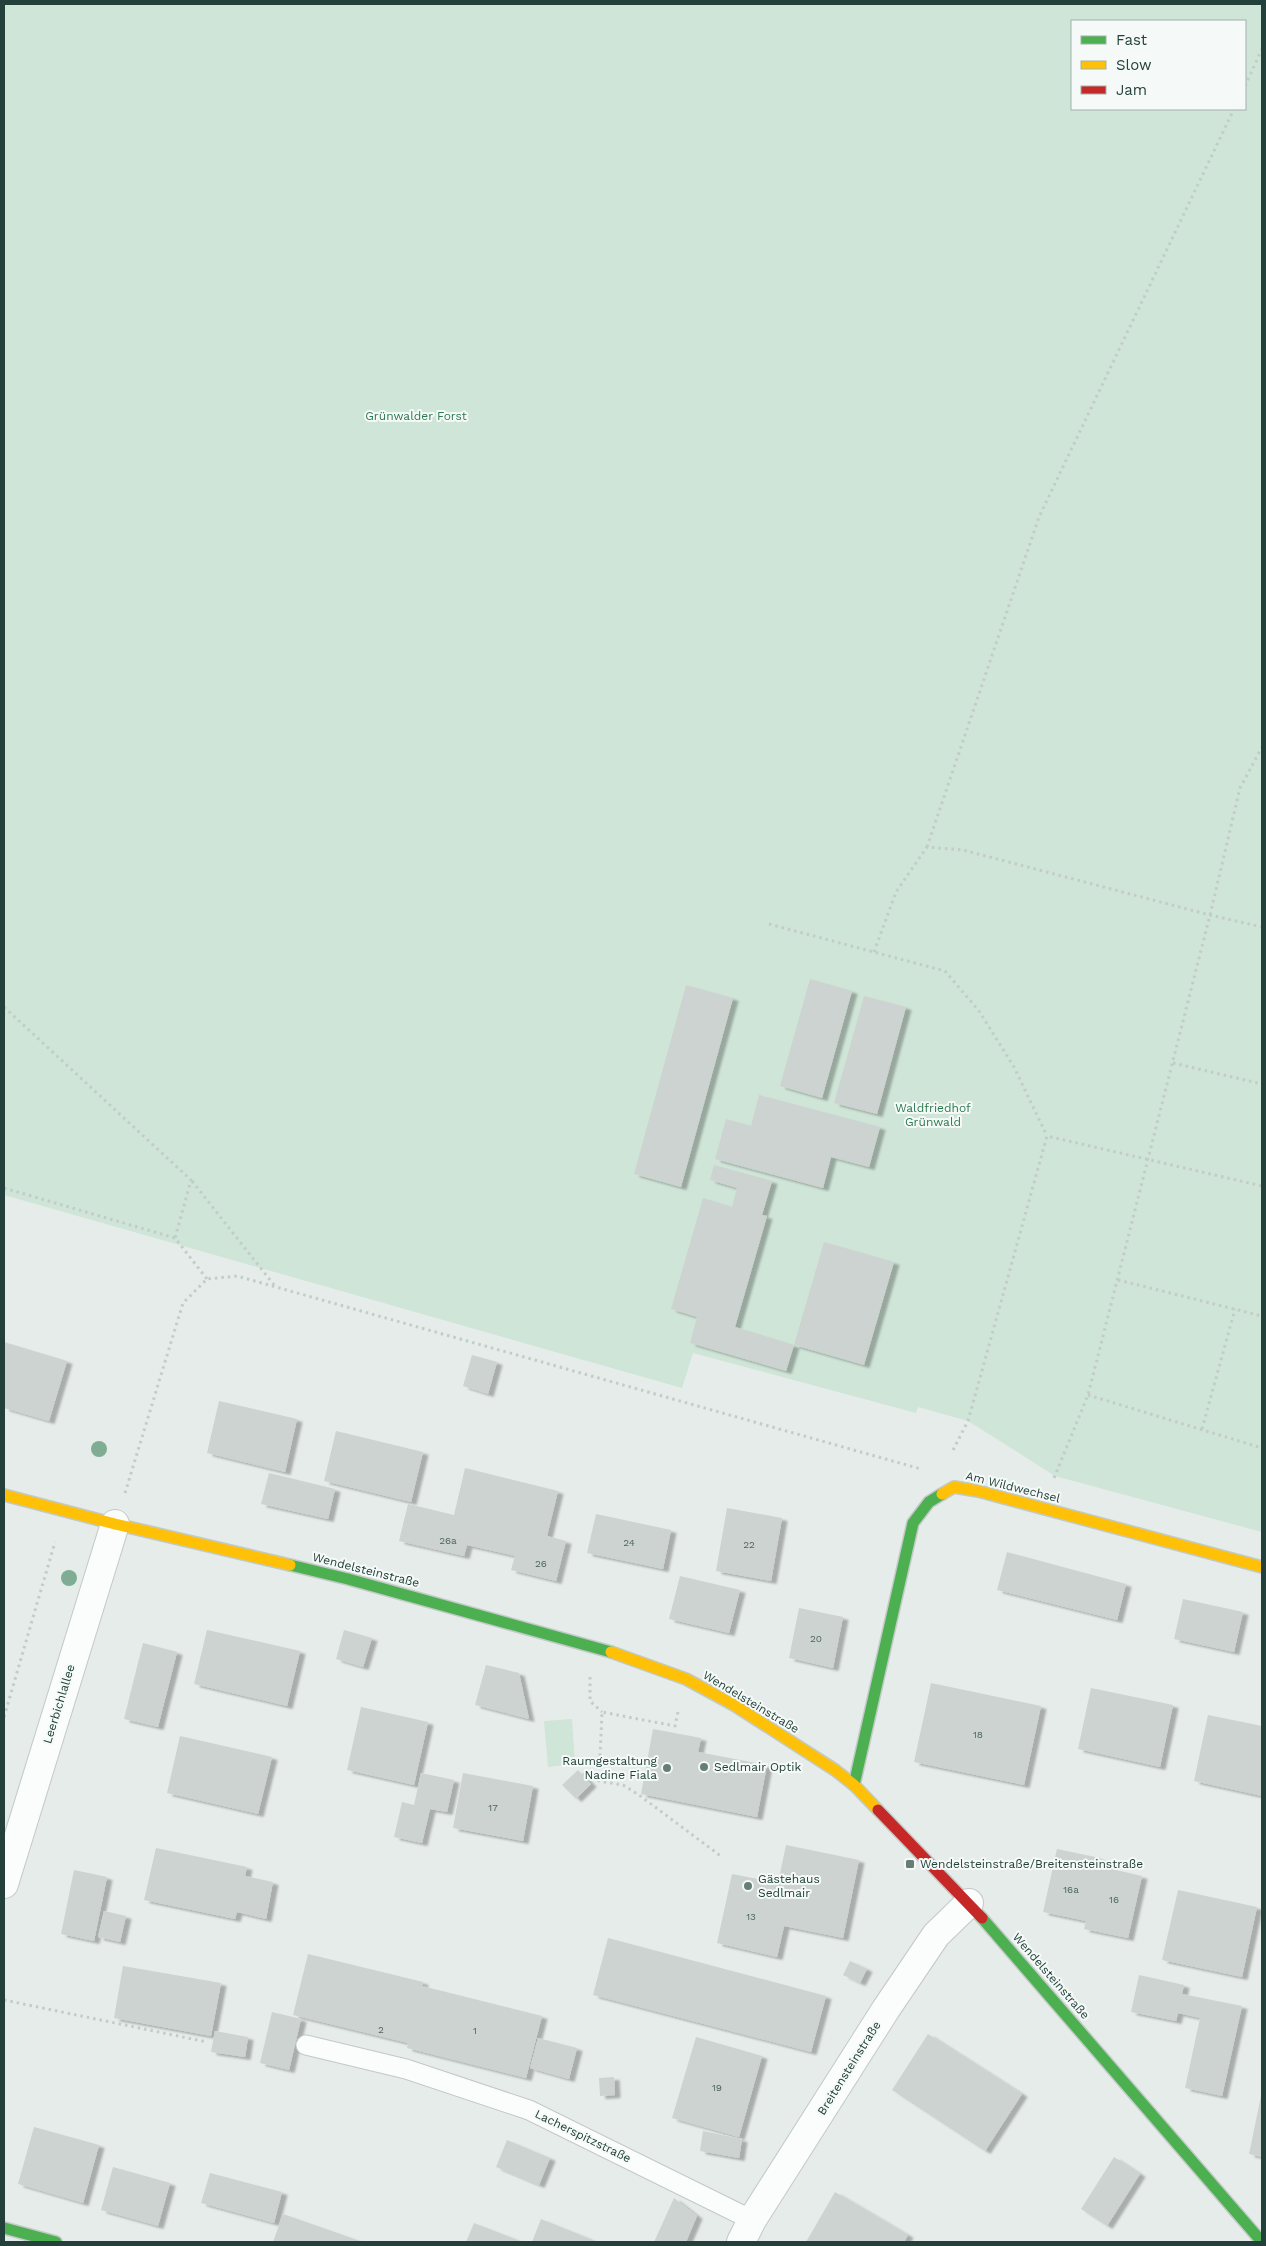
<svg xmlns="http://www.w3.org/2000/svg" width="1266" height="2246" font-family="'Work Sans',sans-serif">
<defs>
<filter id="shadow"><feDropShadow dx="5.5" dy="3" stdDeviation="1" flood-color="#0004"/></filter>
</defs>
<rect width="100%" height="100%" fill="#e6ece9"/>
<g fill="#cfe5d7" fill-rule="evenodd">
<path d="M4 4H1262V1532L1055 1476 968 1421 918 1407 916 1413 693 1353 682 1388 4 1195ZM1072 21H1245V109H1072Z"/>
<polygon points="572,1719 575,1764 548,1767 544,1721"/>
</g>
<g fill="#cdd3d1" filter="url(#shadow)">
<polygon points="810,979 852,991 822,1098 780,1086"/>
<polygon points="686,985 733,998 681,1187 634,1174"/>
<polygon points="864,996 906,1007 877,1114 834,1103"/>
<polygon points="759,1095 880,1127 869,1167 831,1157 823,1188 715,1159 726,1119 751,1126"/>
<polygon points="714,1165 772,1181 762,1215 767,1216 735,1327 794,1345 786,1371 690,1343 697,1317 671,1309 703,1198 732,1207 737,1188 710,1180"/>
<polygon points="824,1242 894,1262 864,1365 794,1345"/>
<polygon points="4,1342 67,1361 49,1421 4,1408"/>
<polygon points="472,1355 497,1362 488,1394 463,1386"/>
<polygon points="219,1401 297,1419 285,1472 207,1453"/>
<polygon points="336,1431 423,1452 411,1502 324,1481"/>
<polygon points="465,1468 558,1491 547,1536 566,1541 556,1581 511,1570 515,1556 467,1545 464,1556 399,1541 408,1504 454,1515"/>
<polygon points="269,1473 335,1489 328,1519 261,1504"/>
<polygon points="727,1508 782,1518 771,1581 716,1571"/>
<polygon points="596,1514 671,1530 663,1569 587,1553"/>
<polygon points="1007,1552 1126,1584 1117,1620 997,1590"/>
<polygon points="680,1576 740,1590 729,1633 669,1619"/>
<polygon points="1183,1599 1243,1612 1234,1652 1174,1639"/>
<polygon points="799,1608 843,1617 833,1668 789,1658"/>
<polygon points="207,1630 300,1651 287,1706 194,1684"/>
<polygon points="344,1630 372,1638 363,1667 336,1659"/>
<polygon points="143,1643 177,1652 158,1727 124,1719"/>
<polygon points="486,1665 519,1673 529,1719 475,1705"/>
<polygon points="931,1683 1041,1706 1024,1785 914,1762"/>
<polygon points="1091,1688 1173,1705 1160,1767 1078,1749"/>
<polygon points="361,1707 428,1722 414,1785 347,1770"/>
<polygon points="1208,1715 1262,1726 1262,1796 1194,1781"/>
<polygon points="653,1729 701,1738 698,1752 767,1765 757,1817 641,1794"/>
<polygon points="180,1736 272,1757 258,1814 167,1793"/>
<polygon points="578,1770 591,1784 576,1799 562,1785"/>
<polygon points="421,1773 454,1780 447,1812 430,1809 422,1843 394,1837 402,1802 414,1805"/>
<polygon points="463,1773 533,1786 523,1841 453,1828"/>
<polygon points="786,1845 859,1860 843,1938 784,1926 777,1957 717,1943 732,1874 778,1883"/>
<polygon points="156,1848 247,1867 245,1876 273,1882 266,1919 237,1912 235,1919 144,1900"/>
<polygon points="1057,1849 1100,1858 1098,1866 1142,1876 1128,1938 1084,1929 1086,1921 1043,1912"/>
<polygon points="74,1870 107,1877 94,1941 61,1934"/>
<polygon points="1178,1890 1257,1907 1242,1977 1162,1960"/>
<polygon points="104,1911 126,1916 120,1942 98,1937"/>
<polygon points="608,1938 826,1996 811,2052 593,1995"/>
<polygon points="308,1954 423,1982 422,1986 542,2016 526,2078 407,2048 408,2043 293,2015"/>
<polygon points="850,1961 867,1969 860,1983 843,1975"/>
<polygon points="123,1966 221,1983 211,2036 114,2018"/>
<polygon points="1139,1975 1184,1985 1182,1994 1242,2006 1222,2096 1185,2088 1200,2018 1178,2013 1176,2021 1131,2012"/>
<polygon points="272,2012 301,2019 289,2070 260,2063"/>
<polygon points="215,2031 248,2037 245,2057 211,2052"/>
<polygon points="928,2034 1022,2094 985,2151 892,2090"/>
<polygon points="696,2037 762,2056 739,2137 672,2118"/>
<polygon points="538,2038 577,2048 569,2079 530,2068"/>
<polygon points="614,2077 615,2095 600,2096 599,2078"/>
<polygon points="1261,2096 1262,2096 1262,2157 1249,2154"/>
<polygon points="34,2127 99,2145 83,2203 18,2184"/>
<polygon points="703,2131 742,2139 739,2158 700,2151"/>
<polygon points="507,2140 550,2158 539,2185 496,2167"/>
<polygon points="1114,2157 1140,2174 1107,2226 1081,2209"/>
<polygon points="113,2167 170,2183 158,2226 101,2210"/>
<polygon points="210,2173 282,2192 274,2223 201,2203"/>
<polygon points="835,2192 908,2235 904,2242 806,2242"/>
<polygon points="674,2198 697,2216 686,2242 654,2242"/>
<polygon points="283,2214 363,2242 273,2242"/>
<polygon points="541,2219 598,2242 532,2242"/>
<polygon points="474,2223 523,2242 466,2242"/>
</g>
<g fill="none" stroke-linecap="round" stroke-linejoin="round">
<defs>
<polyline id="lane" points="306,2045 406,2069 529,2110 752,2220"/>
<g id="street">
<polyline points="4,1884 115,1524"/>
<polyline points="741,2242 752,2220 886,2009 936,1935 969,1903"/>
</g>
<g id="fast">
<polyline points="290,1565 348,1579 611,1652"/>
<polyline points="854,1785 913,1523 929,1502 942,1494"/>
<polyline points="982,1918 1262,2242"/>
<polyline points="4,2228 56,2242"/>
</g>
<g id="slow">
<polyline points="942,1494 954,1487 978,1491 1262,1567"/>
<polyline points="4,1495 115,1524 290,1565"/>
<polyline points="611,1652 686,1679 734,1705 835,1770 854,1785 878,1810"/>
</g>
<polyline id="jam" points="878,1810 982,1918"/>
</defs>
<use href="#lane" stroke="#c3c9c7" stroke-width="21"/>
<use href="#street" stroke="#c3c9c7" stroke-width="30"/>
<use href="#fast" stroke="#c2cac7" stroke-width="14"/>
<use href="#slow" stroke="#c2cac7" stroke-width="14"/>
<use href="#jam" stroke="#c2cac7" stroke-width="14"/>
<g stroke="#c2ccc9" stroke-width="3" stroke-dasharray="2.5 4" stroke-linecap="butt">
<polyline points="1245,86 1262,49"/>
<polyline points="927,847 1039,517 1234,109"/>
<polyline points="769,924 945,971 979,1011 1014,1067 1047,1136"/>
<polyline points="874,952 896,892 927,847 963,850 1210,915 1262,927"/>
<polyline points="4,1007 191,1180 175,1238"/>
<polyline points="1173,1063 1262,1084"/>
<polyline points="192,1181 274,1285"/>
<polyline points="4,1188 175,1238 207,1279"/>
<polyline points="1118,1280 1262,1316"/>
<polyline points="1088,1395 1262,1448"/>
<polyline points="1202,1429 1235,1309"/>
<polyline points="953,1450 968,1421 1047,1136 1262,1186"/>
<polyline points="1054,1478 1088,1395 1210,915 1240,788 1262,747"/>
<polyline points="125,1493 183,1303 207,1279 237,1276 921,1469"/>
<polyline points="590,1677 590,1701 602,1712"/>
<polyline points="678,1712 675,1726 602,1712 599,1781 623,1785 639,1795 722,1857"/>
<polyline points="4,1717 55,1542"/>
<polyline points="4,2000 207,2042"/>
</g>
<use href="#lane" stroke="#fbfcfc" stroke-width="19"/>
<use href="#street" stroke="#fbfcfc" stroke-width="28"/>
<use href="#fast" stroke="#4caf50" stroke-width="11"/>
<use href="#slow" stroke="#ffc107" stroke-width="11"/>
<use href="#jam" stroke="#c62828" stroke-width="11"/>
</g>
<g fill="#7fad93">
<circle cx="99" cy="1449" r="8"/>
<circle cx="69" cy="1578" r="8"/>
</g>
<g fill="#677d77" stroke="#f5faf8" stroke-width="2">
<circle cx="704" cy="1767" r="5"/>
<circle cx="667" cy="1768" r="5"/>
<rect x="905" y="1859" width="10" height="10" rx="2.5"/>
<circle cx="748" cy="1886" r="5"/>
</g>
<g text-anchor="middle" dominant-baseline="central" stroke-width="4" stroke-linejoin="round" paint-order="stroke">
<g font-size="10" fill="#4e6660">
<text x="448" y="1540">26a</text>
<text x="629" y="1542">24</text>
<text x="749" y="1544">22</text>
<text x="541" y="1563">26</text>
<text x="816" y="1638">20</text>
<text x="978" y="1734">18</text>
<text x="493" y="1807">17</text>
<text x="1071" y="1889">16a</text>
<text x="1114" y="1899">16</text>
<text x="751" y="1916">13</text>
<text x="381" y="2029">2</text>
<text x="475" y="2030">1</text>
<text x="717" y="2087">19</text>
</g>
<g font-size="12" fill="#2b7a4d" stroke="#f5faf8">
<text x="416" y="416">Grünwalder Forst</text>
<text x="933" y="1108">Waldfriedhof<tspan x="933" dy="14">Grünwald</tspan></text>
</g>
<g font-size="12" fill="#23413a" stroke="#f5faf8">
<text transform="translate(1013 1487) rotate(14)">Am Wildwechsel</text>
<text transform="translate(366 1570) rotate(14)">Wendelsteinstraße</text>
<text transform="translate(751 1702) rotate(31)">Wendelsteinstraße</text>
<text transform="translate(59 1704) rotate(-73)">Leerbichlallee</text>
<text transform="translate(1051 1976) rotate(49)">Wendelsteinstraße</text>
<text transform="translate(849 2068) rotate(-58)">Breitensteinstraße</text>
<text transform="translate(583 2136) rotate(26)">Lacherspitzstraße</text>
</g>
<g font-size="12" fill="#23413a" stroke="#f5faf8" text-anchor="start">
<text x="657" y="1761" text-anchor="end">Raumgestaltung<tspan x="657" dy="14">Nadine Fiala</tspan></text>
<text x="714" y="1767">Sedlmair Optik</text>
<text x="920" y="1864">Wendelsteinstraße/Breitensteinstraße</text>
<text x="758" y="1879">Gästehaus<tspan x="758" dy="14">Sedlmair</tspan></text>
</g>
</g>
<rect width="1266" height="2246" fill="none" stroke="#23413a" stroke-width="10"/>
<rect x="1071" y="20" width="175" height="90" fill="#f5faf8" stroke="#a1b0ac"/>
<rect x="1081" y="36" width="25" height="8" fill="#4caf50" stroke="#a1b0ac"/>
<text x="1116" y="45" font-size="15" fill="#23413a">Fast</text>
<rect x="1081" y="61" width="25" height="8" fill="#ffc107" stroke="#a1b0ac"/>
<text x="1116" y="70" font-size="15" fill="#23413a">Slow</text>
<rect x="1081" y="86" width="25" height="8" fill="#c62828" stroke="#a1b0ac"/>
<text x="1116" y="95" font-size="15" fill="#23413a">Jam</text>
</svg>
